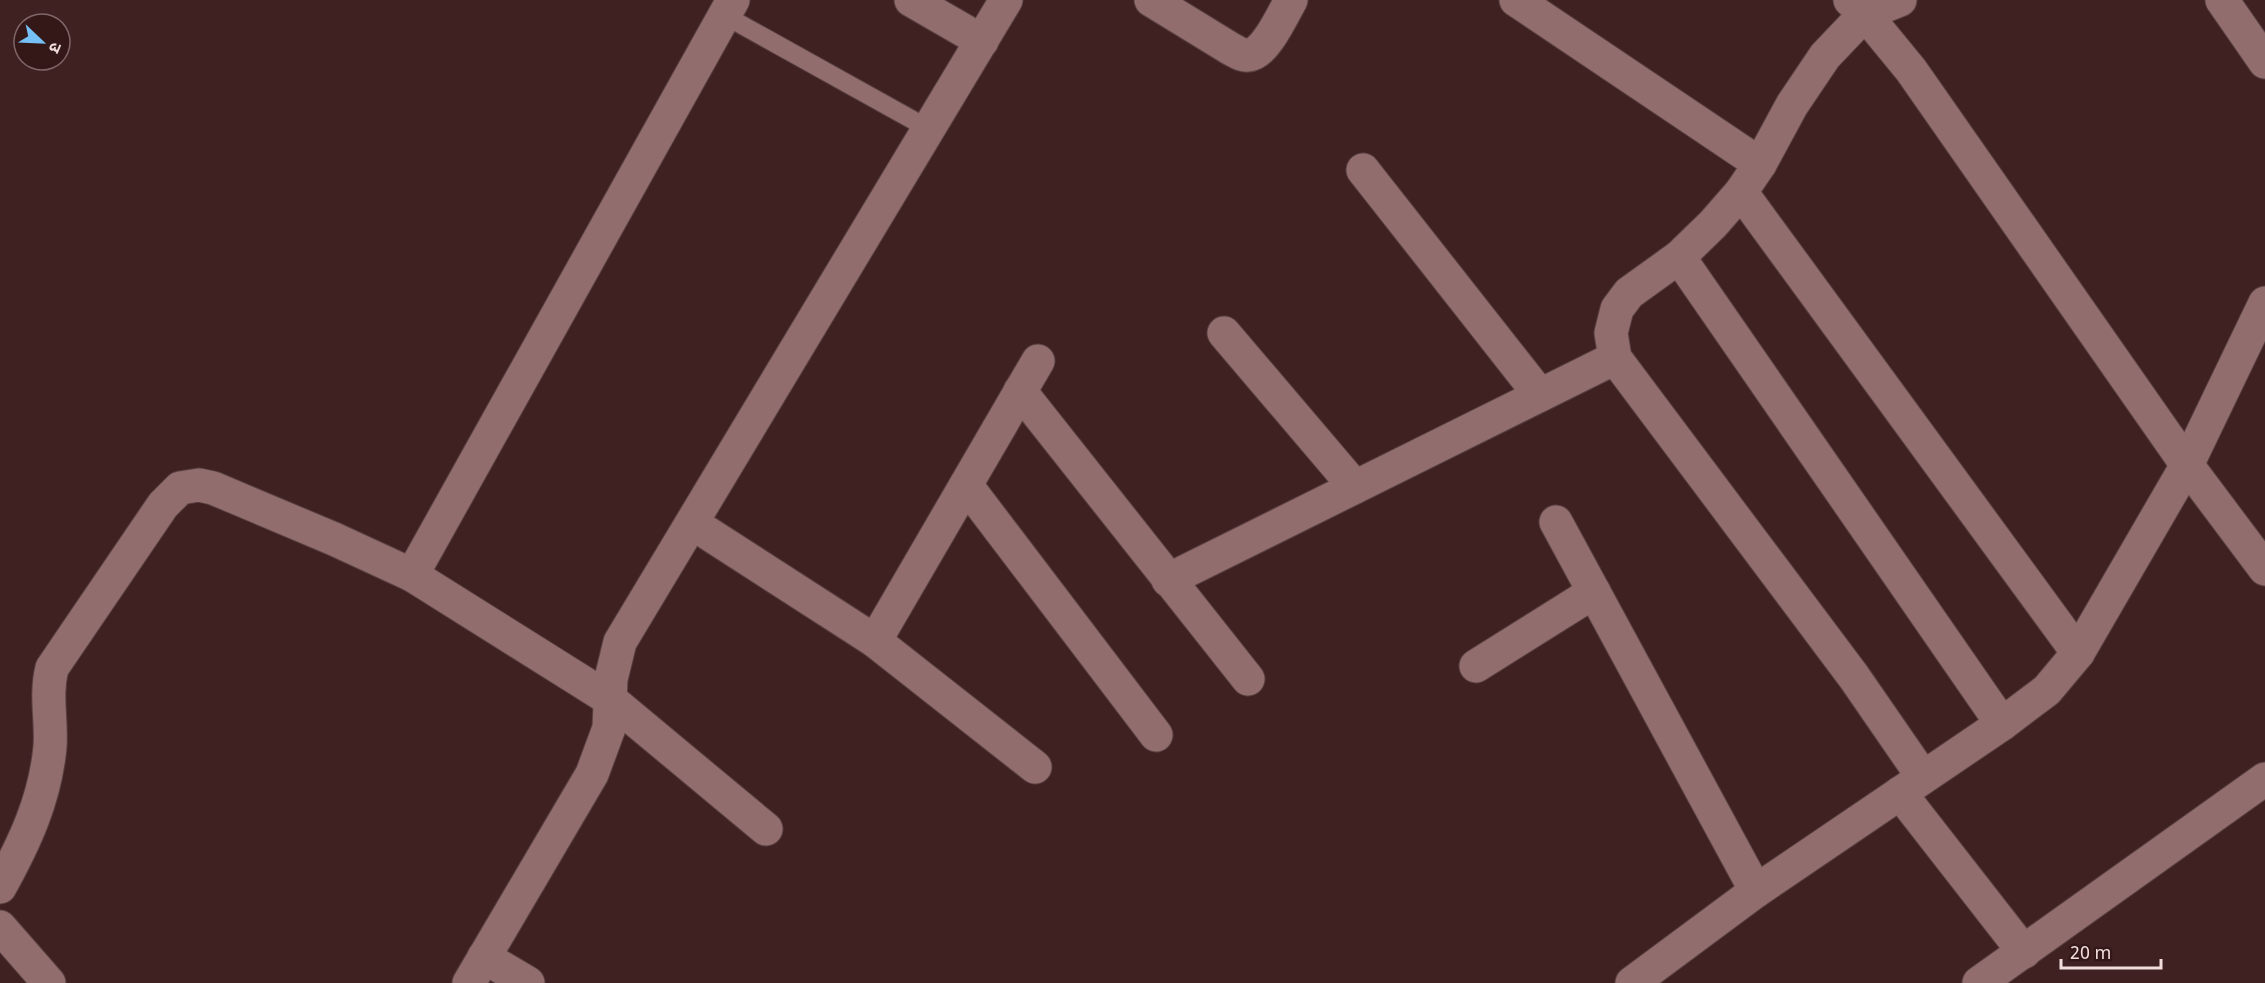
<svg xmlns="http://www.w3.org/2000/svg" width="2265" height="983" font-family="Georgia,'Noto Sans Devanagari',serif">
<rect width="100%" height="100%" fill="#3f2122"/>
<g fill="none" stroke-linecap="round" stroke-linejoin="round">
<defs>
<polyline id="service" points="724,15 929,129"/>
<g id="minor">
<polyline points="911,0 982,41"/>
<path d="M1151 0 1231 49C1237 52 1242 56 1249 55 1265 54 1283 14 1291 0"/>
<polyline points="1516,0 1760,164"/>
<polyline points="1900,0 1865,14 1825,56 1792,105 1760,164 1741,192 1713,224 1679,257 1629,293 1617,309 1611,333 1615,358 1854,677 1923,777"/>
<polyline points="2222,0 2265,62"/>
<polyline points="1363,170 1540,395"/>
<polyline points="1741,192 2078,653"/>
<polyline points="1679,257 2002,724"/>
<polyline points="1224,333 1355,487"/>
<polyline points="1020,391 1248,679"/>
<polyline points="966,485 1156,735"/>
<polyline points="1556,522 1756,891"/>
<polyline points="692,523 875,641 1035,767"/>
<polyline points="412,575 733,0"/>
<polyline points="1168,580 1615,358"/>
<polyline points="875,641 1038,361"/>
<polyline points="1476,666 1594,592"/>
<polyline points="1900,793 2024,952"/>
<path d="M0 887C25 842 45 799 50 747 52 721 45 695 52 668L163 505 180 488 199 485 213 488 334 539 412 575 611 700 766 829"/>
<polyline points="0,927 49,983"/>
<polyline points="484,957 528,983"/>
<polyline points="469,983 592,774 609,728 611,679 620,642 1006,0"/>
<polyline points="1632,983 1756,891 2002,724 2047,690 2078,653 2187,465 2265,303"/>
</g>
<g id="tertiary">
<polyline points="1850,0 1865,14 1911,70 2187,465 2265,569"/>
<polyline points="1979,983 2265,779"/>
</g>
</defs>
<use href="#service" stroke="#5a4042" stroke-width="20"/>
<use href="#minor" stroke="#5a4042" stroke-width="35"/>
<use href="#tertiary" stroke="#5a4042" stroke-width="35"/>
<use href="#service" stroke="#916d6d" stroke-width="18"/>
<use href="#minor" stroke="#916d6d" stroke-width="33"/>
<use href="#tertiary" stroke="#916d6d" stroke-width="33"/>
</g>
<g transform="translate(42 42) rotate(113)"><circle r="28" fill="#341818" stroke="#806767" stroke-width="1.5"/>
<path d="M0-4.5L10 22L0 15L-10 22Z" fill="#75c0f6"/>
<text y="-9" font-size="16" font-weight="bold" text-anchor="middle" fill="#f2dddd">उ</text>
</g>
<path d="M2061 959v9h100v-9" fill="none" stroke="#f2dddd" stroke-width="3"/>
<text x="2070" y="959" font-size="18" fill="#f2dddd" stroke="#341818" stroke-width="4.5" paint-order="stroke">20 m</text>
</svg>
